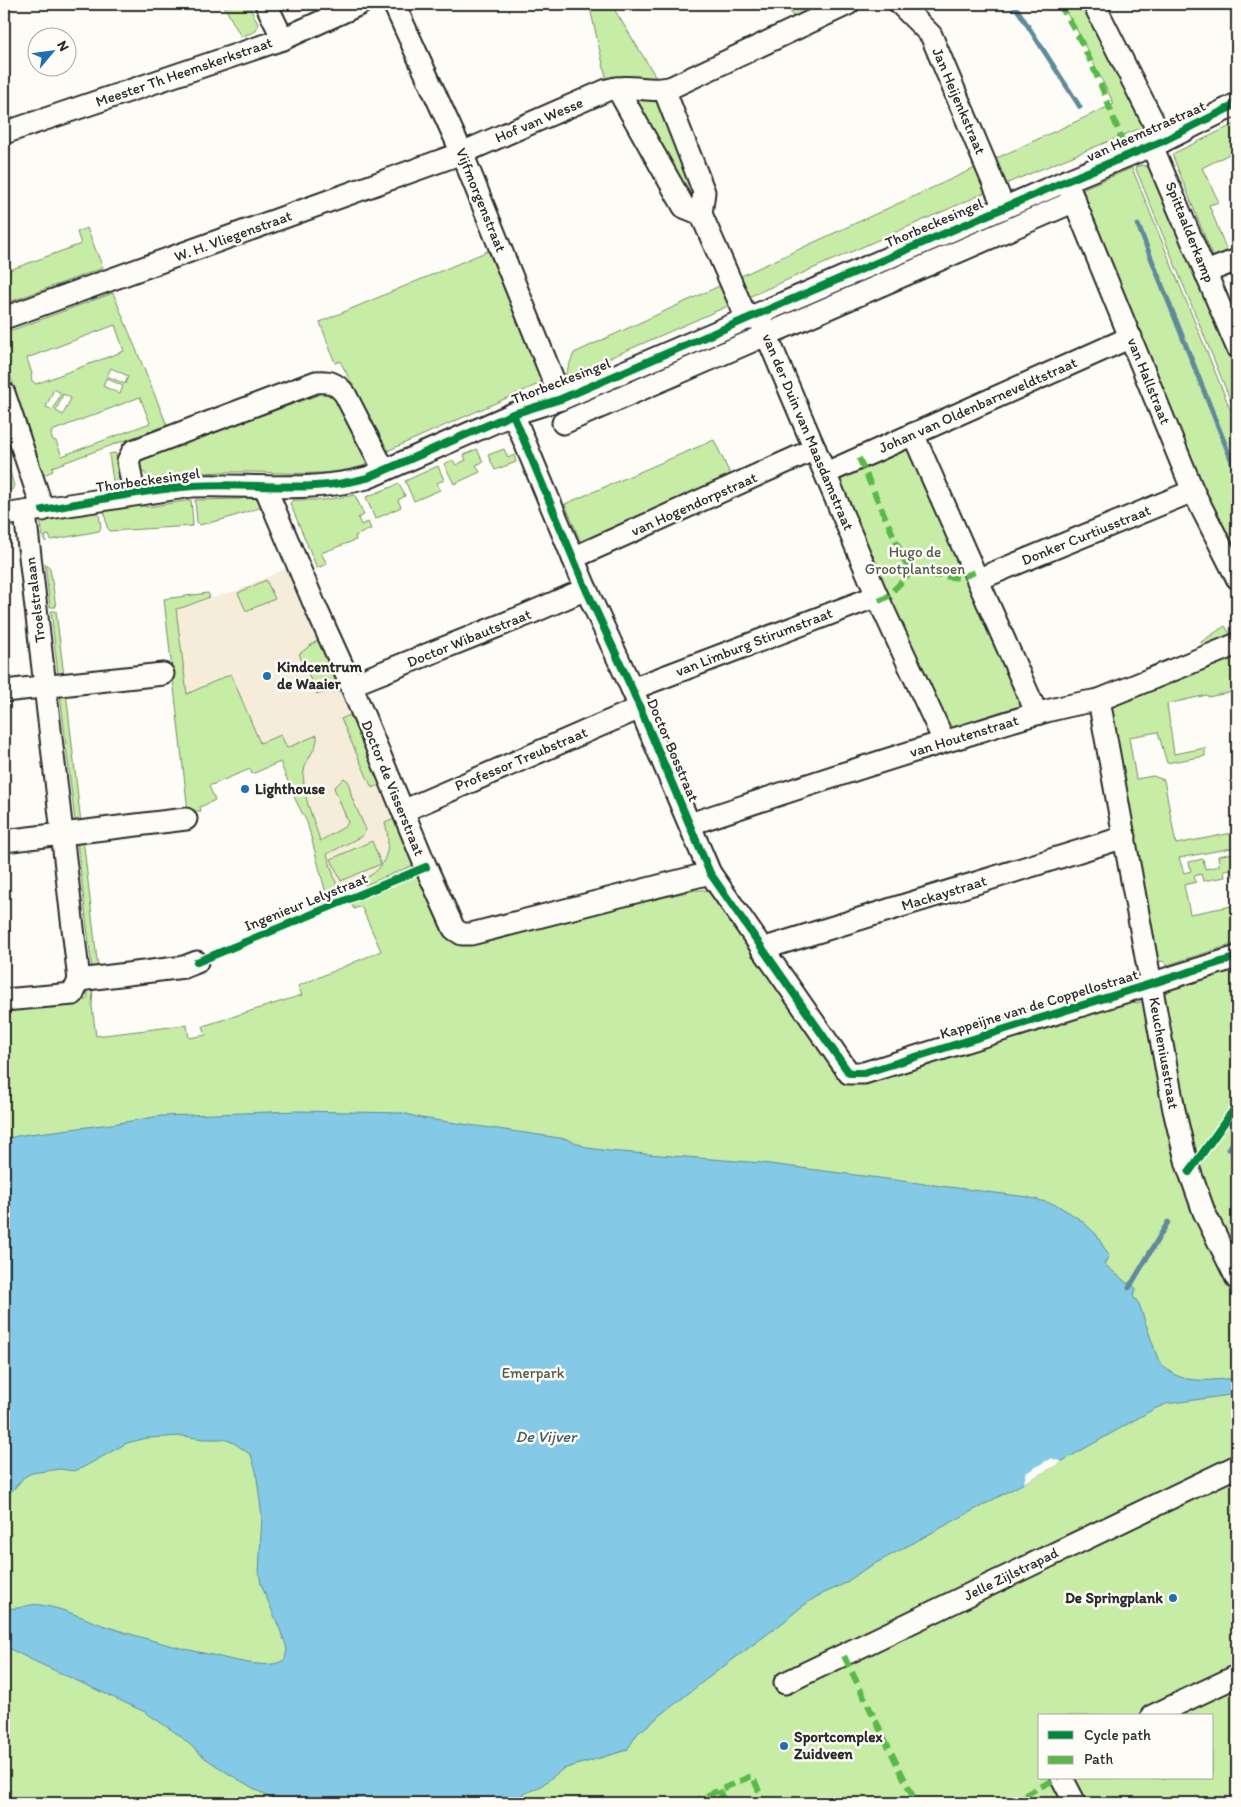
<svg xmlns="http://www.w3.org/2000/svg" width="1241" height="1807" font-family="Itim,sans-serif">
<rect width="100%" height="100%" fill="#fdfcf7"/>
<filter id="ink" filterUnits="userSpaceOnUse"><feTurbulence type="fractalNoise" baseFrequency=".02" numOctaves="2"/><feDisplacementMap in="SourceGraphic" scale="10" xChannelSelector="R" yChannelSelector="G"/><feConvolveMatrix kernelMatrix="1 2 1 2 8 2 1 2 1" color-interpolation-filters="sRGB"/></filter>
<g filter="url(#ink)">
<polygon fill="#f5ecda" points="287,568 414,865 341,895 281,735 260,744 187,694 176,609 238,590"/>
<g fill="#c6eca6" stroke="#788c68" fill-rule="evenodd">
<polygon points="223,4 248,4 258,24 256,31 241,37"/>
<polygon points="589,4 611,4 659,82 631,76 620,77 607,81"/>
<polygon points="787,4 814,4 818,12 795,22"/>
<polygon points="1061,4 1087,4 1148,125 1010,182 564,378 574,353 1114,104 1078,32"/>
<polygon points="640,99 660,100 695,195 688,198 635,104"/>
<polygon points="1237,123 1237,150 1202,168 1219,202 1209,205 1227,251 1213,257 1172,154"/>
<polygon points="1142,165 1151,168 1163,180 1237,364 1237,416 1135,167"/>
<polygon points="1132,168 1237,426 1237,555 1203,489 1082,195 1084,188"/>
<polygon points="87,228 103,268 4,304 4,272 81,244 77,232"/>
<polygon points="488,251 543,382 387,451 340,361 335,363 320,322"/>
<path d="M113 293 167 425 52 467 53 471 44 475 42 471H40L27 424H25L22 416 24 415 13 388 14 387 6 362 4 361V333ZM115 325 124 351 36 384 32 381 31 376 32 374 27 358ZM111 368 128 376 125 384 107 376ZM106 378 123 386 120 394 103 386ZM54 389 61 393 53 410 46 407ZM63 394 71 398 63 415 56 411ZM140 397 150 423 62 456 56 441 53 440 51 436 52 431Z"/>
<path d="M320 388 333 392 367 457 366 465C323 478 286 472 243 472 212 471 181 475 150 479L139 467 143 457 173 442 180 445 318 395Z"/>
<polygon points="714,440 731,476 581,543 565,504"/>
<polygon points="477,449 483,462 476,465 480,472 454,484 444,464 453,460 456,465 466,460 464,455"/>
<polygon points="504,449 508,458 514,455 516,462 495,470 488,455"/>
<polygon points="905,449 911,451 1021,703 1021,708 957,733 944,729 840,481 841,477"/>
<polygon points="4,450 14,486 13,489 4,492"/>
<polygon points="115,453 121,473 118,479 113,481 109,454"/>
<polygon points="438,466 444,480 437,483 440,490 414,501 405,481"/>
<polygon points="399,484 405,496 398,500 401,507 375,519 366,497"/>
<polygon points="355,495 364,515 358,518 361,525 368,522 371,529 355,536 356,540 321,553 327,564 317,568 290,503 293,500 323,500"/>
<polygon points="243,497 258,499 262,507 225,519 199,525 197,522 195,500 241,499"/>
<polygon points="191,500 193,523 192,526 110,531 107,527 104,508 135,503 147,507"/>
<polygon points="98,508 101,528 99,531 51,540 49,535 45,536 46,542 43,538 40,518"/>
<polygon points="45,563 50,568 56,607 50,607"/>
<polygon points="266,580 275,599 246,611 238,593"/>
<path d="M208 593 210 597 184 607 176 609 187 694 231 674 260 743 281 735 287 748 317 735C319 747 306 758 304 771 301 794 314 819 320 841L346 826 348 822 346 817 334 788 344 778 348 781 352 798 366 830 362 836 327 854 337 886 341 895 328 901 307 822 296 801 280 762 252 774 250 769 209 786 215 800 200 807 201 811H188L164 599Z"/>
<polygon points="51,611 56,611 64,676 58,675"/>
<polygon points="1225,626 1233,638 1207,652 1201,642"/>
<polygon points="318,640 340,691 317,694 299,654"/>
<polygon points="1237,652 1237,691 1208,697 1207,695 1167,704 1174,754 1205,748 1205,756 1167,763 1158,732 1129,737 1136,779 1153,776 1164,780 1176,844 1237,832 1237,847 1179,858 1184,873 1191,871 1189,862 1203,859 1205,869 1219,866 1218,856 1233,853 1234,863 1237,863 1237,875 1232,876 1230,869 1224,870 1225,877 1203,881 1201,874 1194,876 1196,882 1184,885 1190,914 1237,905 1237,943 1167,965 1163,961 1158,962 1111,708 1119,699 1174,682 1203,670"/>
<polygon points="66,692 81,823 75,821 60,694"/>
<polygon points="350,715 380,785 372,788 341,719"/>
<path d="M394 819 414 865 365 885 363 879C387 870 392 846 385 823Z"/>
<polygon points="83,838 98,969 92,969 77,841"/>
<polygon points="372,841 381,864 341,881 331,859"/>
<path d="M420 869 456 945 696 890H705L713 895 826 1053 854 1086 855 1084 1129 1001 1137 1003 1166 993 1167 990 1175 986 1237 966V1803H4V1009L86 1000 88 996 87 983 93 987 92 1007 96 1036 187 1025 189 1038 206 1035 203 1026 302 995 298 986 381 951 361 906 354 909 350 901 397 881 399 878ZM1040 1716H1212V1778H1040Z"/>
</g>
<path fill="#84cae6" stroke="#608a9b" d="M297 1111 403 1113 421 1118 567 1139 588 1148 609 1151 762 1163 1027 1197 1057 1205 1081 1220 1096 1234 1109 1256 1104 1264 1128 1284 1130 1281 1136 1289 1133 1296 1139 1304 1158 1359C1175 1387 1209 1380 1237 1378V1394L1166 1404 1154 1409 1024 1483 865 1569 844 1584 816 1597 800 1608 785 1621 704 1681 637 1734 627 1750 563 1769 541 1786 505 1803H279L229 1774 205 1758 179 1735 145 1712 34 1661 4 1646V1606C17 1613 28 1602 41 1605 65 1609 83 1618 105 1626 139 1637 173 1647 208 1654 225 1658 272 1672 285 1659L287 1650 285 1642 261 1584 259 1573 262 1516 256 1471 251 1455 234 1443 224 1439H203L183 1436 147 1438 127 1443 82 1468 74 1471 60 1469 32 1473 24 1477 13 1490 4 1495V1139L22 1135 119 1123 161 1116Z"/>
<polygon fill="#fdfcf7" points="1051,1458 1062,1462 1024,1483 1026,1473"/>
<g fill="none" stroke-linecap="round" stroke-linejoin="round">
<g stroke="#608a9b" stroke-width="5">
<polyline points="1012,4 1017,9 1080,107"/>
<polyline points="1138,225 1237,474"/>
<polyline points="1229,1149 1237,1136"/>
<polyline points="1129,1288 1168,1222"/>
</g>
<defs>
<g id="minor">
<polyline points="266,4 283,39"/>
<polyline points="394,4 462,153 561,399"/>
<polyline points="900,4 931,35 1004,208"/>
<polyline points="1094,4 1163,141"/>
<polyline points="617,88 684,207 701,214"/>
<polyline points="664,89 704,192 701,214 747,319"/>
<polyline points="4,133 283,39 360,4"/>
<polyline points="1152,146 1237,347"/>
<polyline points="1069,188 1193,491 1237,578"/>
<polyline points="1206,272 1237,260"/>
<path d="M4 318 462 153 607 90C631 83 652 94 672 87L848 4"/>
<polyline points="761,322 877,596 944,741"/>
<polyline points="4,393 43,510"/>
<polyline points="513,414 586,589 632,689 710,873 849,1073 864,1073 1237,957"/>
<polyline points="563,423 1075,201"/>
<polyline points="913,434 1037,714"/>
<polyline points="826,473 1131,337"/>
<polyline points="265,487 316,608 351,685 426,867 454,929 462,934 471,934 710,873"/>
<path d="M134 494 128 461 133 451 316 382C330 381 336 383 345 394L384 470"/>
<path d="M4 515 192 486C251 484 309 493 367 478L513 414 561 399 1066 181 1163 141 1237 104"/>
<polyline points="573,558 815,449"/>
<polyline points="979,579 1193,491"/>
<polyline points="351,685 526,615 586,589"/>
<polyline points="632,689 877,596"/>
<polyline points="4,691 163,674"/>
<polyline points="1099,700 1174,1110 1187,1164 1204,1212 1237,1279"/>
<polyline points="403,811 640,708"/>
<path d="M690 824C781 794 872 763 964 736 1008 722 1053 707 1099 700L1237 644"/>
<polyline points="4,841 186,819"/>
<polyline points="762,949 1125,837"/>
<polyline points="79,980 184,967 197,962"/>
<polyline points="4,1000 73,994 79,980 25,513"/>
<polyline points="785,1683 1237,1466"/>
<polyline points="1152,1716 1237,1676"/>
<polyline points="1062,1778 1075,1803"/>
</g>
</defs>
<use href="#minor" stroke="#2b2b2b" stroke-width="25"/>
<use href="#minor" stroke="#fdfcf7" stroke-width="21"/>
<g stroke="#58b947" stroke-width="6" stroke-dasharray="12 6" stroke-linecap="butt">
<path d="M1059 4C1090 50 1108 104 1128 156"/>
<polyline points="859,458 910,573"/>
<polyline points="910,573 960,578 975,572"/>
<polyline points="879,601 887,597 910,573"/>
<polyline points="844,1656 916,1803"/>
<polyline points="719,1790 725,1803"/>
<polyline points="690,1803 749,1777 753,1777 764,1803"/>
<polyline points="1009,1803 1058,1778"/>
</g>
<defs>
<g id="cycleway">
<polyline points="513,414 586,589 632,689 710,873 849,1073 864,1073 1237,957"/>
<path d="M43 510C92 501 143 490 193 486 254 482 306 494 367 478L513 414 561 399 1066 181 1163 141 1237 104"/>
<polyline points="197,962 426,867"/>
<polyline points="1189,1172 1237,1105"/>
</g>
</defs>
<use href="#cycleway" stroke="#fdfcf7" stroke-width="11"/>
<use href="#cycleway" stroke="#00873e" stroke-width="8"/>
</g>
</g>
<g fill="#1f6fb2" stroke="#fdfcf7" stroke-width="2">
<circle cx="267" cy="676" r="5"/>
<circle cx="245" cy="789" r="5"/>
<circle cx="1173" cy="1598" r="5"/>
<circle cx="784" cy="1746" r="5"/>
</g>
<g text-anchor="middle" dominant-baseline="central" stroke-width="5" stroke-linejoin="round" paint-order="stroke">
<g font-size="15" fill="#2b2b2b" stroke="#fdfcf7">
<text transform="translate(184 72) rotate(-19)">Meester Th Heemskerkstraat</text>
<text transform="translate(959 101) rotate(67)">Jan Heijenkstraat</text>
<text transform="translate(539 120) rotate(-23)">Hof van Wesse</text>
<text transform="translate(1146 131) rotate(-24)">van Heemstrastraat</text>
<text transform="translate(481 200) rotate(68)">Vijfmorgenstraat</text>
<text transform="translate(934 223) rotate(-23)">Thorbeckesingel</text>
<text transform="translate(1190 232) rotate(68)">Spittaalderkamp</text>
<text transform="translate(233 236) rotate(-20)">W. H. Vliegenstraat</text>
<text transform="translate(561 381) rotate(-21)">Thorbeckesingel</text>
<text transform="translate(1149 381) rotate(68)">van Hallstraat</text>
<text transform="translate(978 405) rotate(-24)">Johan van Oldenbarneveldtstraat</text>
<text transform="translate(808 432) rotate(67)">van der Duin van Maasdamstraat</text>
<text transform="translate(148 480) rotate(-8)">Thorbeckesingel</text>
<text transform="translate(694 504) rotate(-24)">van Hogendorpstraat</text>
<text transform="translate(1086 535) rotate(-22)">Donker Curtiusstraat</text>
<text transform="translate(35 600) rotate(-97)">Troelstralaan</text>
<text transform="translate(469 638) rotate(-22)">Doctor Wibautstraat</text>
<text transform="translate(754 642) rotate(-21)">van Limburg Stirumstraat</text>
<text transform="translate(964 736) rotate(-17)">van Houtenstraat</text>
<text transform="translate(673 750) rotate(67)">Doctor Bosstraat</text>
<text transform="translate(521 759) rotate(-23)">Professor Treubstraat</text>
<text transform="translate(393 788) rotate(68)">Doctor de Visserstraat</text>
<text transform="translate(944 893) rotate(-17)">Mackaystraat</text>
<text transform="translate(306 902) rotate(-22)">Ingenieur Lelystraat</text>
<text transform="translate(1039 1004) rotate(-17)">Kappeijne van de Coppellostraat</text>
<text transform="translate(1164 1053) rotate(80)">Keucheniusstraat</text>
<text transform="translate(1011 1574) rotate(-26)">Jelle Zijlstrapad</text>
</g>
<g font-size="15" fill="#525b4a" stroke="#fdfcf7">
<text x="915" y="552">Hugo de<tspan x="915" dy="17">Grootplantsoen</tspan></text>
<text x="533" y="1373">Emerpark</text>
</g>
<g font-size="15" font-weight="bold" fill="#2b2b2b" stroke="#fdfcf7" text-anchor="start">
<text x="277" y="667">Kindcentrum<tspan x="277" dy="17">de Waaier</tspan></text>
<text x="255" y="789">Lighthouse</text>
<text x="1163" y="1598" text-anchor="end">De Springplank</text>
<text x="794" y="1737">Sportcomplex<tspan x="794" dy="17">Zuidveen</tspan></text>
</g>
<g font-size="16" font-style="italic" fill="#465b63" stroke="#fdfcf7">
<text x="546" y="1436">De Vijver</text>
</g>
</g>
<rect width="1241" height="1807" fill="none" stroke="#fdfcf7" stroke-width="20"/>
<rect x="10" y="10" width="1221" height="1787" fill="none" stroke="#2b2b2b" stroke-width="2" filter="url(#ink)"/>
<rect x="1038" y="1714" width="175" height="65" fill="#fdfcf7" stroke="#a9a8a5"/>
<rect x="1048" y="1731" width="25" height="8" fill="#00873e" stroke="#a9a8a5"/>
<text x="1084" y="1740" font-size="15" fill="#2b2b2b">Cycle path</text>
<rect x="1048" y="1756" width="25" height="8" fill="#58b947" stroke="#a9a8a5"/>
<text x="1084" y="1764" font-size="15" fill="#2b2b2b">Path</text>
<g transform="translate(52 52) rotate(61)"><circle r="24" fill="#fdfcf7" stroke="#a9a8a5"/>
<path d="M0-4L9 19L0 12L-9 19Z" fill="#1f6fb2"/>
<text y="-8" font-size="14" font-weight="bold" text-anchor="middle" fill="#2b2b2b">N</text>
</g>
</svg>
